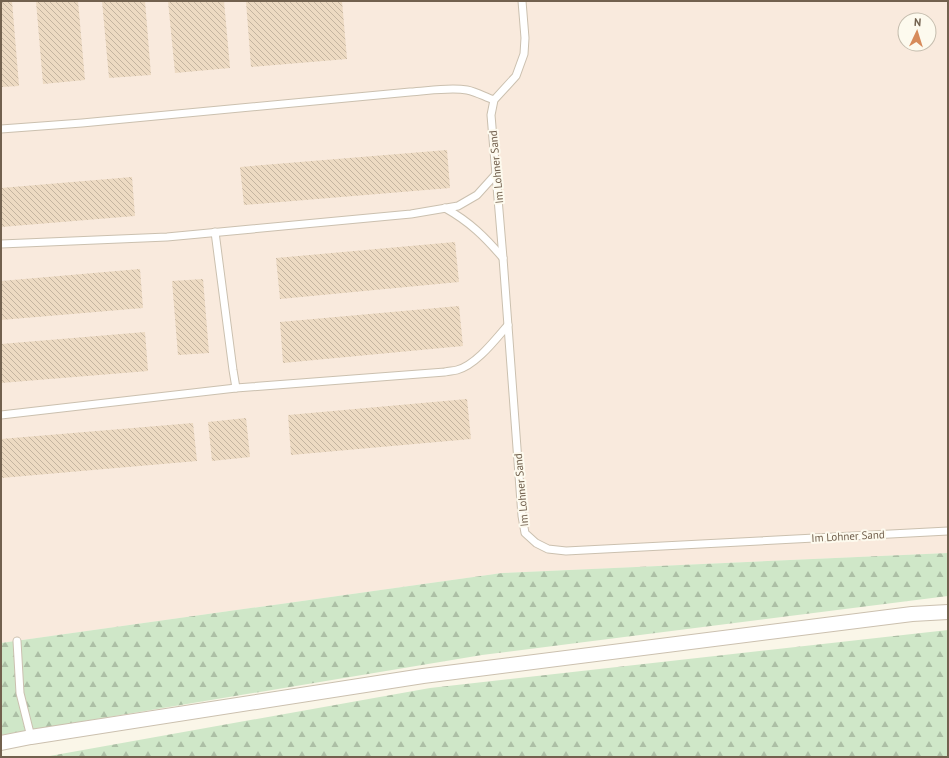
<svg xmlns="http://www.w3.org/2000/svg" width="949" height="758" font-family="'PT Sans',sans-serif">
<defs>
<pattern id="forest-firs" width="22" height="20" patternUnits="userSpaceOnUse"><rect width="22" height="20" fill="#cfe7c8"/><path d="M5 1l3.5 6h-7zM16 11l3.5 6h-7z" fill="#acbfa5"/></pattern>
<pattern id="building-back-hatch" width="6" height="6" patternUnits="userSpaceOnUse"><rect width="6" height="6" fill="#eddac2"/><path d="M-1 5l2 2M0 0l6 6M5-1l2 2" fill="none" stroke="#c4b4a0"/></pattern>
</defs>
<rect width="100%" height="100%" fill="#faf6e8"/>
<path fill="#f9eadd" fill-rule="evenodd" d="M1 1H948V553L502 573 1 643ZM905 20H929V44H905Z"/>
<g fill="url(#forest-firs)">
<polygon points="948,553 948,596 482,655 1,735 1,643 502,573"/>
<polygon points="948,630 948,757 44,757 430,688"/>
</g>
<g fill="url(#building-back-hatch)">
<polygon points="1,1 12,1 19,86 1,87"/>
<polygon points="36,1 78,1 85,80 43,84"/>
<polygon points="102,1 145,1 151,75 109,78"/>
<polygon points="168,1 224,1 230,68 175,73"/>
<polygon points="246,1 342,1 347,59 251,67"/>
<polygon points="447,150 450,188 244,205 240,167"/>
<polygon points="132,177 135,216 1,227 1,188"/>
<polygon points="455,242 459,282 280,299 276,258"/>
<polygon points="140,269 143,308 1,320 1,281"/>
<polygon points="203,279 209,353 178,355 172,281"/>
<polygon points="459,306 463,346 283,363 280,322"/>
<polygon points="145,332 148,371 1,383 1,344"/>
<polygon points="467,399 471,439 291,455 288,415"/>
<polygon points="246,418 250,457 212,461 208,422"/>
<polygon points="193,423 197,461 1,478 1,439"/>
</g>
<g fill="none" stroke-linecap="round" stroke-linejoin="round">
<defs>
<g id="service">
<polyline points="522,1 525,38 524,54 516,76 494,100 491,115 503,258 522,516 525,533 536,543 548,549 566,551 948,531"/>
<path d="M1 129 82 123 410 92C428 91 449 87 467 90 477 92 485 97 494 100"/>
<path d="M445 208C470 222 485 237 503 258"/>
<path d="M215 232 233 370 236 388 445 372C449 371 453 371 457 370 476 365 495 340 508 325"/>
<polyline points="1,244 167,237 411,214 458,206 477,195 496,174"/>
<polyline points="1,415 236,388"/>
<polyline points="17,641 20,693 31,737"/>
</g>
<polyline id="minor" points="1,743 31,737 423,676 912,614 948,612"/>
</defs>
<use href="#service" stroke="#cbc0af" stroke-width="9"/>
<use href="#minor" stroke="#cbc0af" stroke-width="16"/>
<use href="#service" stroke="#fff" stroke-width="7"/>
<use href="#minor" stroke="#fff" stroke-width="14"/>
</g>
<g text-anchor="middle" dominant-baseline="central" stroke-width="4" stroke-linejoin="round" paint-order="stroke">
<g font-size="11" fill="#72614e" stroke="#fdfaee">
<text transform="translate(496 167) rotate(-95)">Im Lohner Sand</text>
<text transform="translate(521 490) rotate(-95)">Im Lohner Sand</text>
<text transform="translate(848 536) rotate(-3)">Im Lohner Sand</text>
</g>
</g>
<rect width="949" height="758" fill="none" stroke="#72614e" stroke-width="4"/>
<g transform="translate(917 32) rotate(4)"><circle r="19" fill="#fdfaee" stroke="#c5bdae"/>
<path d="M0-3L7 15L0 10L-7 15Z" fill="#d78b5a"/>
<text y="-6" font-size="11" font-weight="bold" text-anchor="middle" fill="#72614e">N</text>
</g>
</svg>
